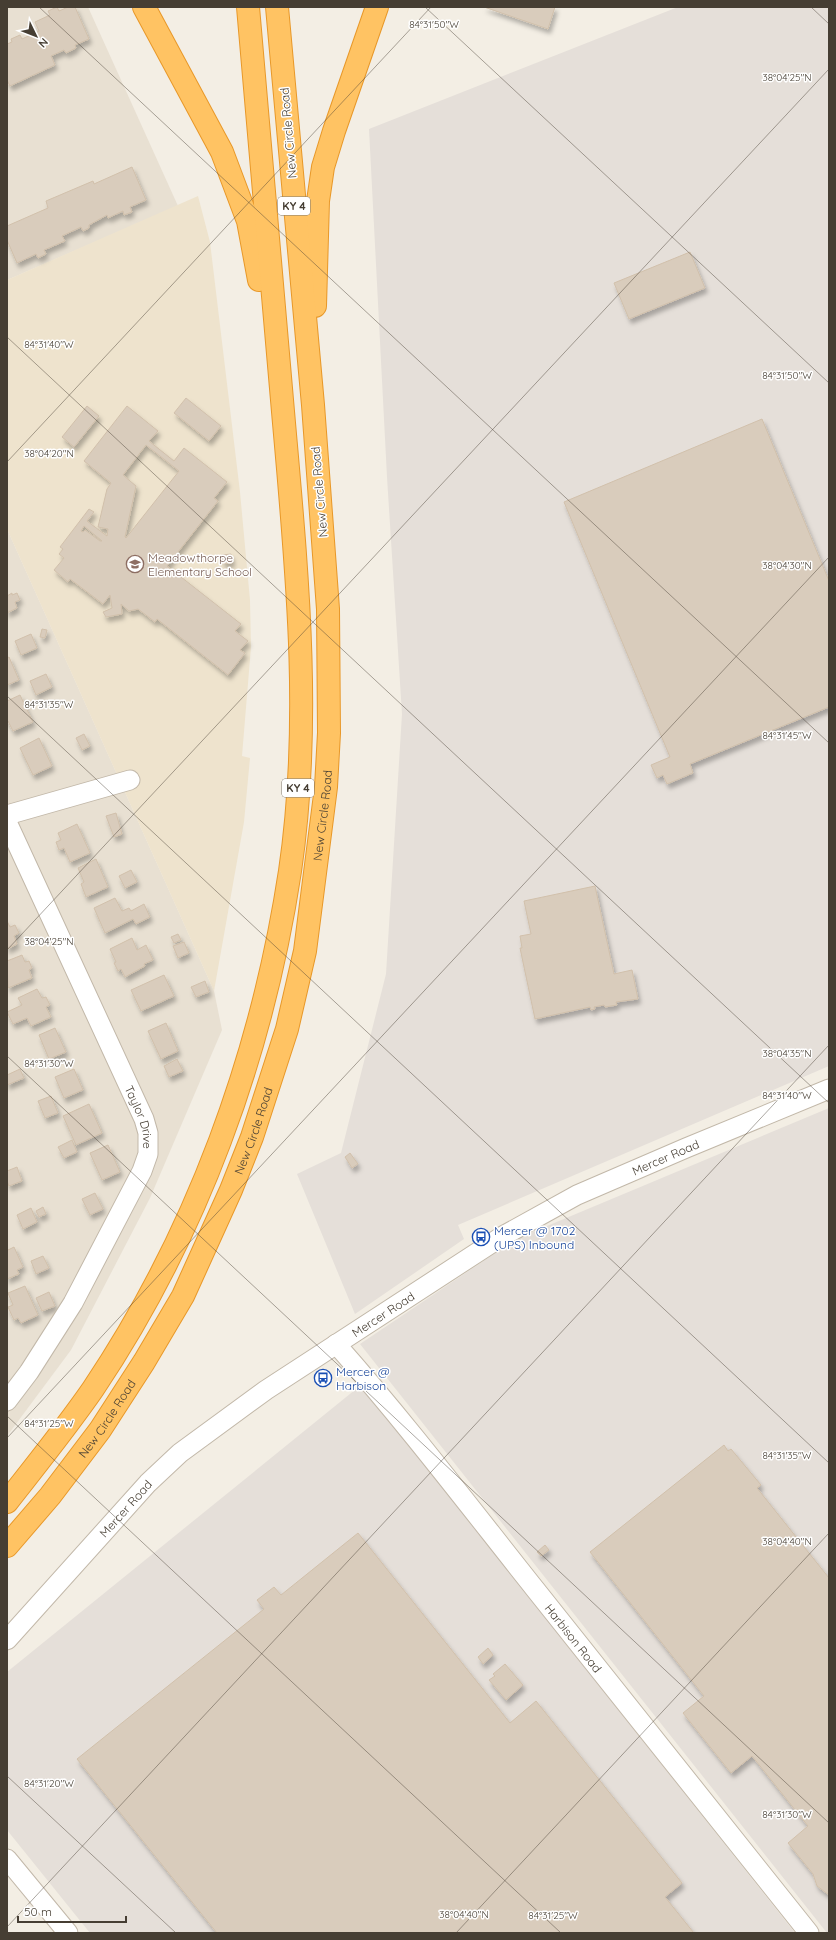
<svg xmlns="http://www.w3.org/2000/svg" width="836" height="1940" font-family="Quicksand,sans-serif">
<defs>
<filter id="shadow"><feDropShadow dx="2.5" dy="4.5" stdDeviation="2" flood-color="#0004"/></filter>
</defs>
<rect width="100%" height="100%" fill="#f3eee4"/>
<g fill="#e8e0d2">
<polygon points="7,7 88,7 178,206 7,280"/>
<polygon points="7,529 214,991 222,1030 150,1198 71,1350 7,1436"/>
</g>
<g fill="#e5dfd9">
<polygon points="678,7 829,7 829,1066 458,1225 464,1239 355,1314 297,1174 341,1153 386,974 402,714 387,477 369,129"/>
<polygon points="829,1108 829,1933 827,1933 360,1344 516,1239"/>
<polygon points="361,1385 795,1933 90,1933 7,1830 7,1672"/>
</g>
<polygon fill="#eee3cd" points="198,196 210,242 240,492 250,600 251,647 242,756 250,758 244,822 214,991 7,529 7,280"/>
<g fill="#d9ccbc" stroke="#d1c0ab" fill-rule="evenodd" filter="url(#shadow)">
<polygon points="57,7 59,11 68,7 75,7 89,39 75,45 76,48 66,53 64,50 51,56 55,65 10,86 7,80 7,44 12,42 11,39 20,35 22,39 39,31 35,22 50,15 48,11"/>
<polygon points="484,7 555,7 548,29"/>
<polygon points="132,167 146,200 130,207 132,212 124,215 123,211 108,218 107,215 89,225 89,228 83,231 81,227 62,236 65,241 44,250 46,254 38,258 36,254 17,263 7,240 7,226 48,208 46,201 93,181 94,184"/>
<polygon points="690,252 705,288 629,319 614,283"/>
<polygon points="186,398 221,426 209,441 174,413"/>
<polygon points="87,406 99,416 74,447 62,437"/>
<path d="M127 406 158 431 149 441 174 461 184 448 227 482 214 498 218 501 167 566 241 624 235 631 248 641 240 650 245 653 228 675 157 619 155 622 138 609 129 611 121 604 122 614 106 617 103 612 112 608 110 595 103 604 70 579 68 582 54 570 64 558 59 554 63 549 60 547 89 509 94 512 87 521 107 536 108 529 98 527 107 489 111 483 84 461ZM146 445 179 471 126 538 125 537 136 486 123 475ZM84 526 102 541H100L85 530 83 532 81 531Z"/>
<polygon points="762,419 829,581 829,707 690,764 693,773 667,784 663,775 657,778 651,765 670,757 564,502"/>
<polygon points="231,554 232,563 223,563 222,555"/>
<polygon points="12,593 12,595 17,593 20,600 15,602 17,608 7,613 7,596"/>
<polygon points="42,629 47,630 45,638 40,637"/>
<polygon points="31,634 37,648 21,655 15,641"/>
<polygon points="9,657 19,680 7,685 7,658"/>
<polygon points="46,674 52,687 36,695 30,681"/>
<polygon points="20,695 33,722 13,731 8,721 7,722 7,701"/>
<polygon points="84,734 90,746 82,750 76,738"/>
<polygon points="39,738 52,766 33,775 20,748"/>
<polygon points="116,813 122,834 114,837 106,816"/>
<polygon points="77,824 90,853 70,862 64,848 59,850 56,842 61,840 58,833"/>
<polygon points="96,859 108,887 86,897 81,884 84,882 78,868"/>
<polygon points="131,870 137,882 125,888 119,876"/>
<polygon points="595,886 614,974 632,970 638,999 616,1002 617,1005 605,1007 604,1005 594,1007 595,1009 591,1010 590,1007 535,1019 520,948 522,948 520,936 531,934 524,901"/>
<polygon points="115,898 122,911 129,908 131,911 144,904 150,917 136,924 133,919 105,933 94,908"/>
<polygon points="7,921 10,927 15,925 19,933 14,936 17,944 7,949"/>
<polygon points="178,934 181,940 174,943 171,937"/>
<polygon points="132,938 137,950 146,945 153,960 144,964 145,966 125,977 121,969 118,971 114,963 116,962 110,949"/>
<polygon points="184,942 189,953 178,958 173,946"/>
<polygon points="22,955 25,962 29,961 32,968 29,970 32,978 8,988 7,961"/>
<polygon points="164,975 174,996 141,1011 131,990"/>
<polygon points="205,981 209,992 196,997 191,987"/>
<polygon points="37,989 42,998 46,997 50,1005 46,1007 51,1017 31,1026 27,1018 13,1024 7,1012 22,1005 18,998"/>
<polygon points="166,1023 178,1051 161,1059 148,1031"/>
<polygon points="55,1028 66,1052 49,1059 39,1035"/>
<polygon points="177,1059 183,1071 169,1077 164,1066"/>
<polygon points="20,1069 24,1078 7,1085 7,1075"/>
<polygon points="74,1069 83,1090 64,1098 55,1077"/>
<polygon points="51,1096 58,1113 45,1118 38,1101"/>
<polygon points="89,1104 102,1133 76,1145 63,1116"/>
<polygon points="72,1140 77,1152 64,1158 58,1147"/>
<polygon points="108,1145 120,1172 102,1180 90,1153"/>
<polygon points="350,1153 358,1164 352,1168 345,1157"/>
<polygon points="17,1167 22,1181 9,1186 7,1181 7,1171"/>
<polygon points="95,1193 103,1209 90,1215 82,1199"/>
<polygon points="43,1207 46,1214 39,1217 36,1211"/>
<polygon points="31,1208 37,1222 23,1229 17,1215"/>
<polygon points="7,1247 8,1250 14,1247 23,1267 17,1270 19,1274 7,1279"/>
<polygon points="43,1256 49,1268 36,1274 31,1261"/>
<polygon points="25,1286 38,1315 21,1323 18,1318 14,1320 8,1307 13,1305 8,1293"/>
<polygon points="49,1292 55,1306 42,1311 36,1298"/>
<polygon points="724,1445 728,1451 731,1449 761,1485 757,1488 829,1578 829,1895 817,1886 813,1874 788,1843 808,1826 752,1756 731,1773 683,1713 704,1696 590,1552"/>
<polygon points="358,1533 510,1723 536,1701 682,1883 665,1897 694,1933 217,1933 77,1759 264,1609 257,1600 274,1587 281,1595"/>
<polygon points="545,1545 549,1550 541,1556 537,1552"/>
<polygon points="488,1648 493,1655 483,1664 478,1657"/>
<polygon points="505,1664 523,1685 506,1700 489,1680 495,1676 493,1674"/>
</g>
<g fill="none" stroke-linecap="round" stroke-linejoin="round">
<defs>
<g id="minor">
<polyline points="7,815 130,780"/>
<path id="s1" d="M7 822 144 1119 148 1133V1154L142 1171 73 1303 29 1372 7 1401"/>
<path id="s2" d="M336 1344C406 1423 469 1506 535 1589 626 1704 717 1819 809 1933"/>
<path id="s3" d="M7 1640 148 1483 180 1453 266 1390 501 1237 577 1195 686 1148 829 1089"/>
<polyline points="7,1859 68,1933"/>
</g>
<g id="highway">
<polyline points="144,7 222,152 248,221 259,280"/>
<polyline points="315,306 318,201 323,167 334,131 377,7"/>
<path d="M7 1502C36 1465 66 1428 93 1389 197 1234 262 1055 290 871 312 722 297 571 284 423 272 284 260 146 248 7"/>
<path id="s4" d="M7 1546 50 1496 100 1430 144 1362 183 1296 231 1190 252 1137 287 1029 305 951 326 787 329 733 328 609 313 405 277 7"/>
</g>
</defs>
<use href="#minor" stroke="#c2b8a9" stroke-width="21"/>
<use href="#highway" stroke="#e89829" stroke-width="24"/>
<use href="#minor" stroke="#fff" stroke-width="19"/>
<use href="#highway" stroke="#ffc363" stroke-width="22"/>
</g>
<path fill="none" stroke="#463e33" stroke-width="1" stroke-opacity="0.45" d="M39 7 829 743M425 7 829 383M811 7 829 24M7 337 829 1103M7 462 431 7M7 696 829 1463M7 950 829 69M7 1056 829 1823M7 1416 561 1933M7 1438 829 557M7 1776 176 1933M7 1927 829 1045M456 1933 829 1533"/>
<defs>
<symbol id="school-ring" viewBox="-11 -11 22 22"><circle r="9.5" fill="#fff" stroke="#8d6e63" stroke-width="1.5"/><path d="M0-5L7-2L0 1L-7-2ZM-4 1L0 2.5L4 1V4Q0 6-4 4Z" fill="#8d6e63"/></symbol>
<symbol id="bus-ring" viewBox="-11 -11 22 22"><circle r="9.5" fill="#fff" stroke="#1a4fb4" stroke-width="1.5"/><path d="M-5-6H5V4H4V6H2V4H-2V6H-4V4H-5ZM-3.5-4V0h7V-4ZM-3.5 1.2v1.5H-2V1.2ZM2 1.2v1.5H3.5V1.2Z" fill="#1a4fb4"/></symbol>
</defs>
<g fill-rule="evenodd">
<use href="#school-ring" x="125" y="554" width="20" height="20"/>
<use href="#bus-ring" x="471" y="1227" width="20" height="20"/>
<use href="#bus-ring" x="313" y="1368" width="20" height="20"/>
</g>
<g text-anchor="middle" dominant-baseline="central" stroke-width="3" stroke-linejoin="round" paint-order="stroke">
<g fill="#fff" stroke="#7e7870" stroke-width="1">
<rect x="278" y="197" width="32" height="18" rx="3"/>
<rect x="282" y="779" width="32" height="18" rx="3"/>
</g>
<g font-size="11" font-weight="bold" fill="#463e33">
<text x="294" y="206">KY 4</text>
<text x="298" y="788">KY 4</text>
</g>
<g font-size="12" fill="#463e33" stroke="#fff">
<text transform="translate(288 133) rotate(-95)">New Circle Road</text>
<text transform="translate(319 492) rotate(-95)">New Circle Road</text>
<text stroke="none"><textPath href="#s4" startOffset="810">New Circle Road</textPath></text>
<text stroke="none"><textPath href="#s1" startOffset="324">Taylor Drive</textPath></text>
<text stroke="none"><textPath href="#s4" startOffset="486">New Circle Road</textPath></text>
<text stroke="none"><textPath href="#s3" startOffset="825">Mercer Road</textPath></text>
<text stroke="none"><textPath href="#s3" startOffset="501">Mercer Road</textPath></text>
<text stroke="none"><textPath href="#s4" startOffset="162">New Circle Road</textPath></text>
<text stroke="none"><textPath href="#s3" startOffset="177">Mercer Road</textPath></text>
<text stroke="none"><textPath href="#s2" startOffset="378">Harbison Road</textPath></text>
</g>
<g font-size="12" fill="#785e54" stroke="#fff" text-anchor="start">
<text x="148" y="557">Meadowthorpe<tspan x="148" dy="14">Elementary School</tspan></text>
</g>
<g font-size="12" fill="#164399" stroke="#fff" text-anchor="start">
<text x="494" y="1230">Mercer @ 1702<tspan x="494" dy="14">(UPS) Inbound</tspan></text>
<text x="336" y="1371">Mercer @<tspan x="336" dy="14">Harbison</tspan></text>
</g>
</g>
<g font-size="10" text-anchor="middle" fill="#463e33" stroke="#fff" stroke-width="3" stroke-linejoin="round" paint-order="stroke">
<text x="434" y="28">84°31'50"W</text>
<text x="787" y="81">38°04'25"N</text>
<text x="49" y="348">84°31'40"W</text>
<text x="787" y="379">84°31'50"W</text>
<text x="49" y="457">38°04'20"N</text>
<text x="787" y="569">38°04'30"N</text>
<text x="49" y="708">84°31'35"W</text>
<text x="787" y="739">84°31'45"W</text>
<text x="49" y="945">38°04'25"N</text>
<text x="787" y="1057">38°04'35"N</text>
<text x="49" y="1067">84°31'30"W</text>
<text x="787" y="1099">84°31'40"W</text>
<text x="49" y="1427">84°31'25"W</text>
<text x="787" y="1459">84°31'35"W</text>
<text x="787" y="1545">38°04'40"N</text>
<text x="49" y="1787">84°31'20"W</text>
<text x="787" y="1818">84°31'30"W</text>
<text x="464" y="1918">38°04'40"N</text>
<text x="553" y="1919">84°31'25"W</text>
</g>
<rect width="836" height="1940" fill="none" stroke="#463e33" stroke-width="16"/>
<g transform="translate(36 36) rotate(133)" stroke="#ffffff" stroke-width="3" paint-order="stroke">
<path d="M0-3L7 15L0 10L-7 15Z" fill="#463e33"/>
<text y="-6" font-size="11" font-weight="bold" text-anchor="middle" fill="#463e33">N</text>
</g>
<path d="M18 1916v6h108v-6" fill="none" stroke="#463e33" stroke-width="2"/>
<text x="24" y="1916" font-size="12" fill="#463e33" stroke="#ffffff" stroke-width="3" paint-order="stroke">50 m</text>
</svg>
